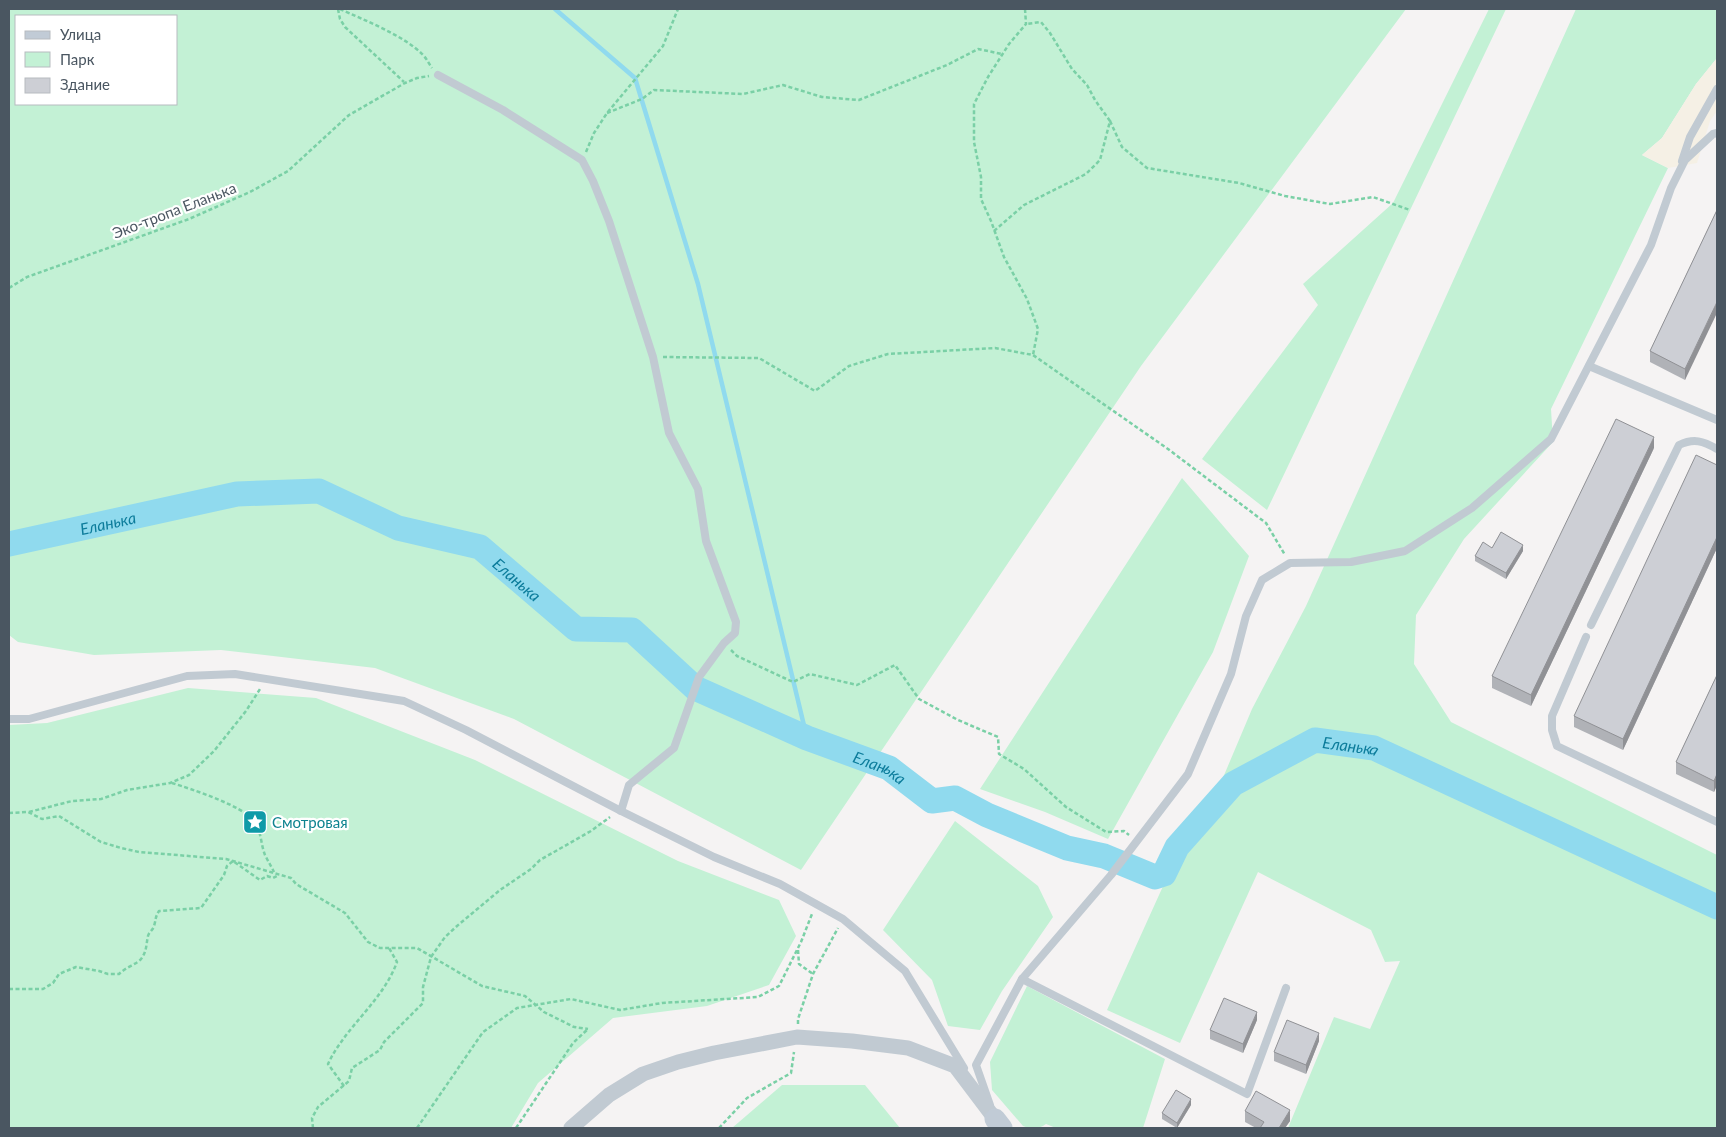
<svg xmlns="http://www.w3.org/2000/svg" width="1726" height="1137" font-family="Lato,sans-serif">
<rect width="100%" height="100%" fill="#f5f3f3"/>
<g fill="#c3f1d5" fill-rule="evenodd">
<path d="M9 9H1406L1141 366 801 870 514 719 375 668 221 650 94 655 18 642 9 635ZM16 16H176V104H16Z"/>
<polygon points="1489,9 1506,9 1267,510 1202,459 1318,305 1303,284 1393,203"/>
<polygon points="1576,9 1717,9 1717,58 1696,84 1662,138 1642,155 1668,168 1551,409 1553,442 1464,539 1416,615 1414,664 1451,722 1717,855 1717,1128 1288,1128 1334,1017 1370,1029 1400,961 1385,962 1371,930 1258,872 1180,1043 1107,1010 1164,884 1203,825 1252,709 1306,606"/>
<polygon points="1182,478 1249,556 1213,652 1108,839 1045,812 980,789"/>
<polygon points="188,688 316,698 475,760 678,861 779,900 796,936 769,985 707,1006 613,1018 538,1083 511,1128 9,1128 9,725 47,723"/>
<polygon points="955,821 1038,886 1053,917 1002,991 980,1030 948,1026 932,980 883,930"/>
<path d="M1027 986 1165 1059 1143 1128H1056L1046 1124C1039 1129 1032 1130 1023 1126L992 1090 990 1062Z"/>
<polygon points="782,1085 865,1085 900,1128 732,1128"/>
</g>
<polygon fill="#f5f0e5" points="1717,58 1717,111 1710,121 1697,163 1668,168 1642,155 1662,138 1696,84"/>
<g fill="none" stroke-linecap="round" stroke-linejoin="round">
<polyline stroke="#90daee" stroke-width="4.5" points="555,9 635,78 698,284 807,738"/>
<path stroke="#90daee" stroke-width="25" id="s1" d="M9 544 237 494 319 491 398 528 480 547 576 629 632 630 695 688 807 738 889 768 932 801 955 798 987 815 1067 848 1104 856 1155 877 1164 874 1177 847 1233 784 1315 740 1374 748 1717 907"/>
<g stroke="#7ad0a6" stroke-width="2.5" stroke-dasharray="4 2.5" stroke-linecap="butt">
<polyline points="338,9 340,19 345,27 404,82"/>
<path d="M340 9C364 20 405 36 423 55 427 59 429 64 432 68"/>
<polyline points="1025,9 1026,24 1009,44 988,77 974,104 974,142 981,177 981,199 991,221 1004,257 1027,299 1038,329 1033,355"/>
<polyline points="607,113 642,99 654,90 743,94 783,85 822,97 859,100 947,65 978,49 1002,54"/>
<polyline points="1110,121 1122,147 1147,168 1239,183 1285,196 1330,204 1373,197 1410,210"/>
<polyline points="586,152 594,133 607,113 663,46 678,9"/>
<polyline points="994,231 1024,205 1086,174 1100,160 1110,121 1095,100 1087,85 1072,69 1050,33 1041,22 1026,24"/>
<polyline points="9,288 27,277 189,219 250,192 288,171 349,115 405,83 417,78 429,76"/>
<polyline points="663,357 759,358 815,391 849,366 888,354 995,348 1033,355 1168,449 1266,523 1285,555"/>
<polyline points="731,650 737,656 793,682 810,674 857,685 895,665 919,699 958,720 998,737 999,754 1024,769 1066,807 1106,832 1124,831 1129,835"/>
<path d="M172 783C191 789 244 806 255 822 261 831 261 845 265 855 268 861 271 866 274 872"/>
<polyline points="29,812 72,801 101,799 127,790 170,783 189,775 214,751 246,711 260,689"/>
<polyline points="9,813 28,812 42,819 59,816 101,842 121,848 139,852 226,859 291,878 296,884 345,913 368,942 380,948 417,948 482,986 525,996 544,1012 574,1027 588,1029"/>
<polyline points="798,950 799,964 813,974"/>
<path d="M9 989H43L53 983 59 974 76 967 99 971 108 974H119C126 967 137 964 141 959 147 951 146 945 148 936 149 932 153 930 154 926 156 920 155 917 159 911L201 908 224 875 227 866 233 861 260 880 267 876 273 878 279 875"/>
<polyline points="798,1024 798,1019 813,974 838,928"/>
<path d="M344 1086 328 1064C345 1027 383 1001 397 962L389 948"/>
<polyline points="313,1128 312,1118 318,1107 349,1081 352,1068 380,1050 384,1042 423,1003 423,987 431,957 445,937 457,926 500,890 531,869 540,860 591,831 610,817"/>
<polyline points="417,1128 483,1032 517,1008 571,999 620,1010 662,1003 758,997 779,986 801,942 812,914"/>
<polyline points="516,1128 573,1043 588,1029"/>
<polyline points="719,1128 747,1098 791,1073 794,1052"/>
</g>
<g stroke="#c1cad2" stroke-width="8">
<polyline points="438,75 503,110 582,160 593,181 609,221 653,357 669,433 698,489 706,541 736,622 735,633 724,643 699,677 674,748 629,785 621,811"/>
<polyline points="1682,161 1690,137 1717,89"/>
<polyline points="1589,366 1717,420"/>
<path d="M1591 625 1679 445C1694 438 1703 441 1717 449"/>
<polyline points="1586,637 1552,716 1552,730 1557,746 1717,822"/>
<polyline points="9,719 29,719 187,676 235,674 404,701 466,730 621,811 714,857 780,884 843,919 905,971 964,1068"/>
<polyline points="1022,979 1247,1094 1286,988"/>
<polyline points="990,1105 976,1065 1022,979 1111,875 1188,774 1231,674 1246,616 1262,580 1290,563 1351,562 1405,551 1472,508 1551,439 1651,245 1671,188 1685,160 1713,134 1717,133"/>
</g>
<polyline stroke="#c1cad2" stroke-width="15" points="571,1128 609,1095 643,1074 678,1062 714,1053 797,1037 852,1041 908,1048 955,1066 995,1119"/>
<polyline stroke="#c1cbd6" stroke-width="21" points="995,1119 1002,1128"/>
</g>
<g fill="#b0b2b7">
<polygon points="1717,210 1685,380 1650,362 1650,351"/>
<polygon points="1654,448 1531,706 1492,688 1492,676"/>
<polygon points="1717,465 1717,548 1623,750 1574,727 1574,716"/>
<polygon points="1492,548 1523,551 1506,579 1475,561 1475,556"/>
<polygon points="1717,675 1717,785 1714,792 1676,774 1676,762"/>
<polygon points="1257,1020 1243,1053 1210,1039 1210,1030"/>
<polygon points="1319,1041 1306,1074 1274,1061 1274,1052"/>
<polygon points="1191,1105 1177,1128 1162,1119 1162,1113"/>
<polygon points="1245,1111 1290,1121 1285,1128 1256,1128 1245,1122"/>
</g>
<g fill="#909195">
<polygon points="1717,302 1717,313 1685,380 1685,369"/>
<polygon points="1654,437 1654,448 1531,706 1531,695"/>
<polygon points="1717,537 1717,548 1623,750 1623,739"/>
<polygon points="1523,545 1523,551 1506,579 1506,573"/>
<polygon points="1717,774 1717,785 1714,792 1714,781"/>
<polygon points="1257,1012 1257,1020 1243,1053 1243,1044"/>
<polygon points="1319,1033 1319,1041 1306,1074 1306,1065"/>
<polygon points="1191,1099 1191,1105 1177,1128 1177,1123"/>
<polygon points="1290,1110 1290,1121 1285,1128 1279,1128"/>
</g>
<g fill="#cdcfd5" stroke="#909195">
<polygon points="1717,210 1717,302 1685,369 1650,351"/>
<polygon points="1616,419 1654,437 1531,695 1492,676"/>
<polygon points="1696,455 1717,465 1717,537 1623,739 1574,716"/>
<polygon points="1501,532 1523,545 1506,573 1475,556 1483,542 1492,548"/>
<polygon points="1717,675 1717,774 1714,781 1676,762"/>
<polygon points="1224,998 1257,1012 1243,1044 1210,1030"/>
<polygon points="1287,1020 1319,1033 1306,1065 1274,1052"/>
<polygon points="1176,1090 1191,1099 1177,1123 1162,1113"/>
<polygon points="1256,1091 1290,1110 1279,1128 1260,1128 1264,1122 1245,1111"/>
</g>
<defs>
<symbol id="sight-square" viewBox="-11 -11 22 22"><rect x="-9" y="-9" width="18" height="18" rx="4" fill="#0f9aa8" stroke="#fff"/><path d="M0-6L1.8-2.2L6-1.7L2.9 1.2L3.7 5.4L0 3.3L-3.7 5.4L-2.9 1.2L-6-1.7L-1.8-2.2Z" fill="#fff"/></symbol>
</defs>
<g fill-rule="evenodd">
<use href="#sight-square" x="241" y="808" width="28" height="28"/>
</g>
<g text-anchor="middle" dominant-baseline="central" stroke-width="4.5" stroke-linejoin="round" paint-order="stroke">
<g font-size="15" fill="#4a5661" stroke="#fff">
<text transform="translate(174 210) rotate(-21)">Эко-тропа Еланька</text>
</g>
<g font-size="15" fill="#0d838f" stroke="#fff" text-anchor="start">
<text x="272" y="822">Смотровая</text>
</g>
<g font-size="16" font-style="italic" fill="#0c7c9b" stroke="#fff">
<text stroke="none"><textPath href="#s1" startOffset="101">Еланька</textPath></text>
<text stroke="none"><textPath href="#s1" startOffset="536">Еланька</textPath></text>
<text stroke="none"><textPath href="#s1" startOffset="1511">Еланька</textPath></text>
<text stroke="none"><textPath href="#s1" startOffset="956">Еланька</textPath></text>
</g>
</g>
<rect width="1726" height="1137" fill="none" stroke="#4a5661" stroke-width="20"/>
<rect x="15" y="15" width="162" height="90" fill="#ffffff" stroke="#b7bbc0"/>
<rect x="25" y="31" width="25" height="8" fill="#c1cbd6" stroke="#b7bbc0"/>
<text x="60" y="40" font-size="15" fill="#4a5661">Улица</text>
<rect x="25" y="52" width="25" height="15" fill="#c3f1d5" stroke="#b7bbc0"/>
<text x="60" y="65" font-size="15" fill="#4a5661">Парк</text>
<rect x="25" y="78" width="25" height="15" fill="#cdcfd5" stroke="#b7bbc0"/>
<text x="60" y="90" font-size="15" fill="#4a5661">Здание</text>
</svg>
